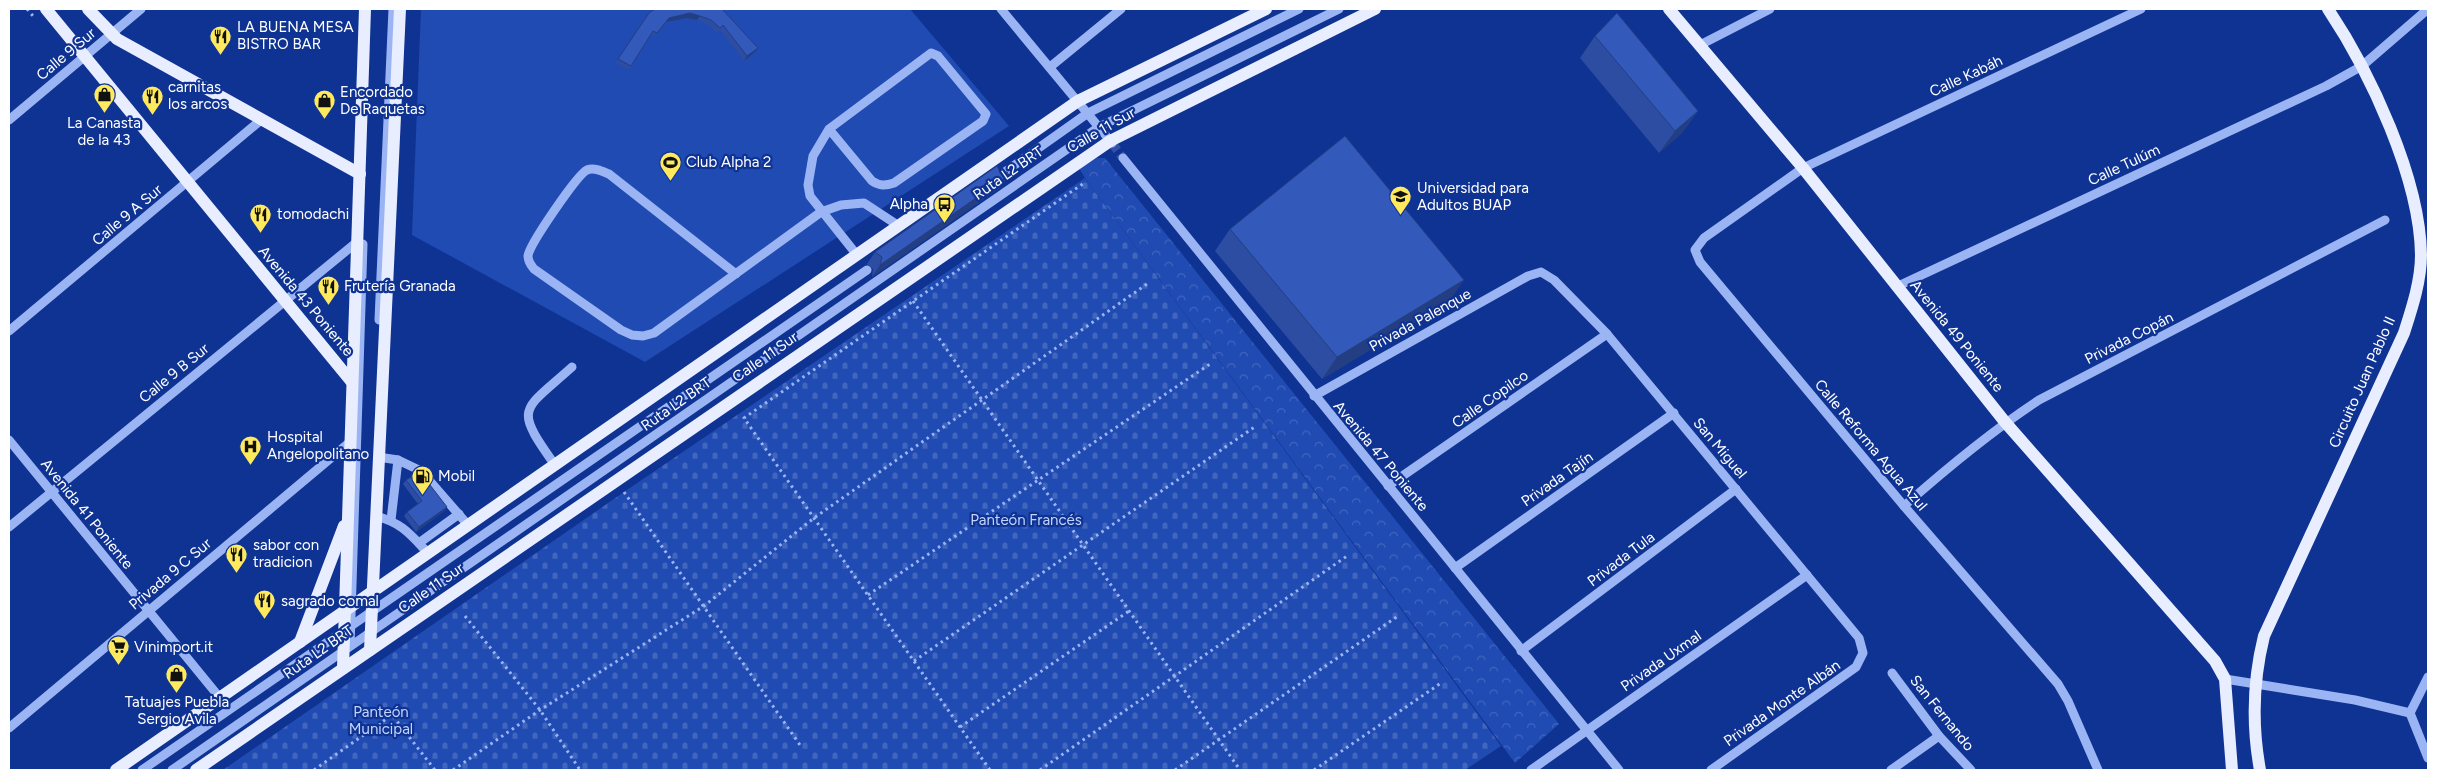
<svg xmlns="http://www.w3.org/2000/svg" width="2437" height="779" font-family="Figtree,sans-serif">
<defs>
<pattern id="cemetery-stones" width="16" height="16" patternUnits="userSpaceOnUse" patternTransform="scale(1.25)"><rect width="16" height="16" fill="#204bb3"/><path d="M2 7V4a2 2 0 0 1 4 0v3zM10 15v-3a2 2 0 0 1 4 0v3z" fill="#4166be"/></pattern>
<pattern id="park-crowns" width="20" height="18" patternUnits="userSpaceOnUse" patternTransform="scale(1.25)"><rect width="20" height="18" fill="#204bb3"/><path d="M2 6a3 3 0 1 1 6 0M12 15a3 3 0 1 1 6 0" fill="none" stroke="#4166be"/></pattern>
</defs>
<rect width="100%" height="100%" fill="#0f3393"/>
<polygon fill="url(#cemetery-stones)" points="1085,178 1501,746 1465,770 223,770 624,492"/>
<polygon fill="url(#park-crowns)" points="1097,158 1105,158 1559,724 1515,763 1085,178 1079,168"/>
<polygon fill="#204bb3" points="421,9 910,9 1009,126 645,362 412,235"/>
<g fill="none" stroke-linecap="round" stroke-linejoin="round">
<polyline stroke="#3352a3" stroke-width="9" stroke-dasharray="9 4.5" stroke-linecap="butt" points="1112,143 1123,158"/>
<g stroke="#9bb5f4" stroke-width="3" stroke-dasharray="2.5 4" stroke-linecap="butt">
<polyline points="27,9 33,16"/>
<polyline points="913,301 1240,770"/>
<polyline points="624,492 800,745"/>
<polyline points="868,595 1210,364"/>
<polyline points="465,616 540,710 580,770"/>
<polyline points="914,661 1256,426"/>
<polyline points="960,727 1129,611"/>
<polyline points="314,770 392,715 435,770"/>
<polyline points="453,770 540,710 704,606 814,518 1147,284"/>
<polyline points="990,770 744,418 1084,183"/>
<polyline points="1040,770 1347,556"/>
<polyline points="1175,770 1398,616"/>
<polyline points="1314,770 1441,683"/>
</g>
<g stroke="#9bb5f4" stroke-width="9">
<polyline points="1001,9 1112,143"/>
<polyline points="1700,45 1770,9"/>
<polyline points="1050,67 1121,9"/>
<polyline points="9,120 141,9"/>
<path d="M829 129 872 181C880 186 885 186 894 183L983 121 986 114 938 56 931 53 829 129 813 156 808 185 810 196 857 255"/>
<polyline points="1123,158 1619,770"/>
<polyline points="995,179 1088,113 1299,9"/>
<path d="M736 274 609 174C602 171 594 167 587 170 577 175 529 245 528 256 528 262 531 265 534 269L621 330 632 335 643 336 654 333 821 212 841 205 864 203 899 226"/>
<polyline points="1896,287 2326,86 2362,66 2428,9"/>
<polyline points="379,320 393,9"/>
<polyline points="9,331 261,120"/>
<polyline points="1314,396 1528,276 1541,272 1554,280 1607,334 1859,638 1863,653 1856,667 1711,770"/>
<polyline points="9,440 220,698"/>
<polyline points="378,457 398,460 421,471 468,525"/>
<path d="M555 465C513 406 522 412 572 367"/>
<polyline points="1388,486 1607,334"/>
<path d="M1904 506C1947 468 1990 432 2039 400L2385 220"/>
<path d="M376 516C402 523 410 534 428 553"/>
<polyline points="391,520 398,460"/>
<polyline points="9,527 357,242"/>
<polyline points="419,543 459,514"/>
<polyline points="1455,568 1674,413"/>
<polyline points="350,646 363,244"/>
<polyline points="1521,651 1736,489"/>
<polyline points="1892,673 1939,736 1971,770"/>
<polyline points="2428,677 2410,713 2428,758"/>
<polyline points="2225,679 2355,700 2410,713"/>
<polyline points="9,728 350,442"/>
<polyline points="142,770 867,270"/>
<polyline points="172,770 1099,127 1339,9"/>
<polyline points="1531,770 1807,575"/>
<polyline points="1891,770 1939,736"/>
<polyline points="2098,770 2068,701 2058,684 1904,506 1700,262 1695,250 1704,238 1803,168 2141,9"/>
</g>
<g stroke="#e8edff" stroke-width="12">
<polyline points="46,9 351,381"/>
<polyline points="88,9 117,39 360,174"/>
<polyline points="1669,9 1803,168 2005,422 2215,661 2225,679 2232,770"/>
<polyline points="300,642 344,526"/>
<polyline points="370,650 400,9"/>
<polyline points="343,668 365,9"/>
<polyline points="116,770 1078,101 1266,9"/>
<polyline points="196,770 1110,141 1375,9"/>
<path d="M2260 770C2252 726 2253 680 2264 636L2404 333C2412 308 2421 281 2421 255 2420 178 2370 72 2328 9"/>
</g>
</g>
<g fill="#2c4da1">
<polygon points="722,9 758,48 755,52 744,61 720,30 717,33 708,25 697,20 687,18 666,22 654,37 651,35 629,70 615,63 649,13"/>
<polygon points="1595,36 1698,111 1682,133 1659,153 1580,58"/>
<polygon points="1009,175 1001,187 872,277 873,269 867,264 875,252"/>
<polygon points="1230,229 1449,302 1322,379 1215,251"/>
<polygon points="406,480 447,507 444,511 416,532 404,516 407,512 418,504 403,484"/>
</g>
<g fill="#243e83">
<polygon points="690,13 700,16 697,20 687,18 666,22 654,37 669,18"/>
<polygon points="758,48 755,52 744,61 747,56"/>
<polygon points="1698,111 1682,133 1659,153 1675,131"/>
<polygon points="1009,175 1001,187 872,277 880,265"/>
<polygon points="1464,280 1449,302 1322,379 1337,357"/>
<polygon points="447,507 444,511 416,532 419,527"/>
</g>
<g fill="#3359bb" stroke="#243e83">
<polygon points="655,9 722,9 758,48 747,56 723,25 720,28 711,20 700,16 690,13 669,18 657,33 653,31 631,66 618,59 649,13"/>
<polygon points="1617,13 1698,111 1675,131 1595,36"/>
<polygon points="1345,136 1464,280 1337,357 1230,229"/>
<polygon points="997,166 1000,172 1007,172 1009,175 880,265 882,257 875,252"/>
<polygon points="420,472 447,507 419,527 407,512 422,501 406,480"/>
</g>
<defs>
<symbol id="restaurant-pin" viewBox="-11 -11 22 30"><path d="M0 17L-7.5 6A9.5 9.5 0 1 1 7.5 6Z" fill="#ffea5e" stroke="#0f3393"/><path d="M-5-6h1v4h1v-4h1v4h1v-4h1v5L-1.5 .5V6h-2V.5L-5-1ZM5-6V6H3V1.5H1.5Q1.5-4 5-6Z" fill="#111"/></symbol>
<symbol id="shop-pin" viewBox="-11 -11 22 30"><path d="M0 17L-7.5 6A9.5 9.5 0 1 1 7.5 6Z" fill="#ffea5e" stroke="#0f3393"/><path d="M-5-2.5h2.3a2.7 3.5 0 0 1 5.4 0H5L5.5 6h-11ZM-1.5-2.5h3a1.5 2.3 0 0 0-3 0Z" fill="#111"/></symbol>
<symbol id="stadium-pin" viewBox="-11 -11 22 30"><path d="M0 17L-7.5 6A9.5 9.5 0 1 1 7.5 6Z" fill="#ffea5e" stroke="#0f3393"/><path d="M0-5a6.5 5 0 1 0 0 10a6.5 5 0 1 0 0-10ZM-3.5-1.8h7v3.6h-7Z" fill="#111"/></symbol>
<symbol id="university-pin" viewBox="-11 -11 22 30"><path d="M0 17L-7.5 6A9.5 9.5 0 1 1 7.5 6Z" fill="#ffea5e" stroke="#0f3393"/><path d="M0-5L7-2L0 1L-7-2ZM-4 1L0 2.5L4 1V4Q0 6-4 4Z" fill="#111"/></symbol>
<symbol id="bus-pin" viewBox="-11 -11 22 30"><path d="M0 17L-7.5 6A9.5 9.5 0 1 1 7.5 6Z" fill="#ffea5e" stroke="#0f3393"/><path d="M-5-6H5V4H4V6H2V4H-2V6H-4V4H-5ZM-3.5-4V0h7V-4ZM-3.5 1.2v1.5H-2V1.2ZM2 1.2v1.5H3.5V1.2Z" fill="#111"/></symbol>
<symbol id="hospital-pin" viewBox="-11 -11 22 30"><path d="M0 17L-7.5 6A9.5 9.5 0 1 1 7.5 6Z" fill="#ffea5e" stroke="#0f3393"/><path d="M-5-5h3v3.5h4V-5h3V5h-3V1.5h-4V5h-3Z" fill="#111"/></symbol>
<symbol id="fuel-pin" viewBox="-11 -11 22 30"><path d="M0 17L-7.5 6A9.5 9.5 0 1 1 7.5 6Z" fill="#ffea5e" stroke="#0f3393"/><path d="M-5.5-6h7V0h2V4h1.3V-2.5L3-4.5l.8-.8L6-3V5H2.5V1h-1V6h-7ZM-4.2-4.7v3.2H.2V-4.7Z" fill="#111"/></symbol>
<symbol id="supermarket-pin" viewBox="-11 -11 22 30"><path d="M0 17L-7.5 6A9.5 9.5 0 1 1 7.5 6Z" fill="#ffea5e" stroke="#0f3393"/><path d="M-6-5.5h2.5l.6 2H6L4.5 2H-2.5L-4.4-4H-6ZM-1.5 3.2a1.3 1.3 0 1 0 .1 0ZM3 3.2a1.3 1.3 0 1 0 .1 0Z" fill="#111"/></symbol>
</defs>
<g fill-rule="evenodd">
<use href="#restaurant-pin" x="208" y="24" width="25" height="34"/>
<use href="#shop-pin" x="92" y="82" width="25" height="34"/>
<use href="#restaurant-pin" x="140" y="84" width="25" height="34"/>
<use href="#shop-pin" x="312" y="88" width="25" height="34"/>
<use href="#stadium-pin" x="658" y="150" width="25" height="34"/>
<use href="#university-pin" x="1388" y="184" width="25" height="34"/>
<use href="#bus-pin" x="932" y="192" width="25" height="34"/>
<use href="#restaurant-pin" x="248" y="202" width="25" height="34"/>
<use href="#restaurant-pin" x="316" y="274" width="25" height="34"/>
<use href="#hospital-pin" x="238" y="434" width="25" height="34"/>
<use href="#fuel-pin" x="410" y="464" width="25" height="34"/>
<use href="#restaurant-pin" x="224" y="542" width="25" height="34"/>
<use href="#restaurant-pin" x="252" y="588" width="25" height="34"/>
<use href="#supermarket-pin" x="106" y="634" width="25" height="34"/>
<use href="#shop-pin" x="164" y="662" width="25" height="34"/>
</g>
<g text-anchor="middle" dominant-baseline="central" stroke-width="4.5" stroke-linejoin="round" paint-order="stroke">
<g font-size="15" fill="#fff" stroke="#0f3393" text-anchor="start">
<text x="237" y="27">LA BUENA MESA<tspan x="237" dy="17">BISTRO BAR</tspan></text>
<text x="168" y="87">carnitas<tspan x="168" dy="17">los arcos</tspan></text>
<text x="340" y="92">Encordado<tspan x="340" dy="17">De Raquetas</tspan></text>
<text x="104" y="123" text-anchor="middle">La Canasta<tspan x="104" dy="17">de la 43</tspan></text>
<text x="686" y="162">Club Alpha 2</text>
<text x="1417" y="188">Universidad para<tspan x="1417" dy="17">Adultos BUAP</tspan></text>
<text x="928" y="204" text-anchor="end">Alpha</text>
<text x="277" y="214">tomodachi</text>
<text x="344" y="286">Frutería Granada</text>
<text x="267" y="437">Hospital<tspan x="267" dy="17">Angelopolitano</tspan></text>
<text x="438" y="476">Mobil</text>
<text x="253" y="545">sabor con<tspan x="253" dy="17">tradicion</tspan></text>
<text x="281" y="601">sagrado comal</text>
<text x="134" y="647">Vinimport.it</text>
<text x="177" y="702" text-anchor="middle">Tatuajes Puebla<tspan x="177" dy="17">Sergio Avila</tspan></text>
</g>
<g font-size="15" fill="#fff" stroke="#0f3393">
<text transform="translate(66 54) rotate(-40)">Calle 9 Sur</text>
<text transform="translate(1966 76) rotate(-25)">Calle Kabáh</text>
<text transform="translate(1101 130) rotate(-30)">Calle 11 Sur</text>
<text transform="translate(2124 165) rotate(-25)">Calle Tulúm</text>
<text transform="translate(1008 173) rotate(-35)">Ruta L2 BRT</text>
<text transform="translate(127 215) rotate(-40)">Calle 9 A Sur</text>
<text transform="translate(306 301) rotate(50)">Avenida 43 Poniente</text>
<text transform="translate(1420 320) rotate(-29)">Privada Palenque</text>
<text transform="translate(1957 336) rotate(51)">Avenida 49 Poniente</text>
<text transform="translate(2129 338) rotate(-27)">Privada Copán</text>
<text transform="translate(765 357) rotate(-35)">Calle 11 Sur</text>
<text transform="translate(174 373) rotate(-39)">Calle 9 B Sur</text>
<text transform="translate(2362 382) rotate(-66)">Circuito Juan Pablo II</text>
<text transform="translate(1490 399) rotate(-35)">Calle Copilco</text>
<text transform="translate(676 404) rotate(-35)">Ruta L2 BRT</text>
<text transform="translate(1871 445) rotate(50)">Calle Reforma Agua Azul</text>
<text transform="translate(1720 448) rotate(50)">San Miguel</text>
<text transform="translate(1381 456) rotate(50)">Avenida 47 Poniente</text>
<text transform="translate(1557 479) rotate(-35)">Privada Tajín</text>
<text transform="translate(87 514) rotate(51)">Avenida 41 Poniente</text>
<text transform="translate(1621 559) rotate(-37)">Privada Tula</text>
<text transform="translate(170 574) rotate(-40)">Privada 9 C Sur</text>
<text transform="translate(431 588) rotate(-35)">Calle 11 Sur</text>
<text transform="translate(318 652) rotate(-35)">Ruta L2 BRT</text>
<text transform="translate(1661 661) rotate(-35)">Privada Uxmal</text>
<text transform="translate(1782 703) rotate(-35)">Privada Monte Albán</text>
<text transform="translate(1942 713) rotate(51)">San Fernando</text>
</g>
<g font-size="15" fill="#c3d4fe" stroke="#0f3393">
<text x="1026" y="520">Panteón Francés</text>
<text x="381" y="712">Panteón<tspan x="381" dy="17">Municipal</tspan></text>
</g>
</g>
<rect width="2437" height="779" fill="none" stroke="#ffffff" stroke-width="20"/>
</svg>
